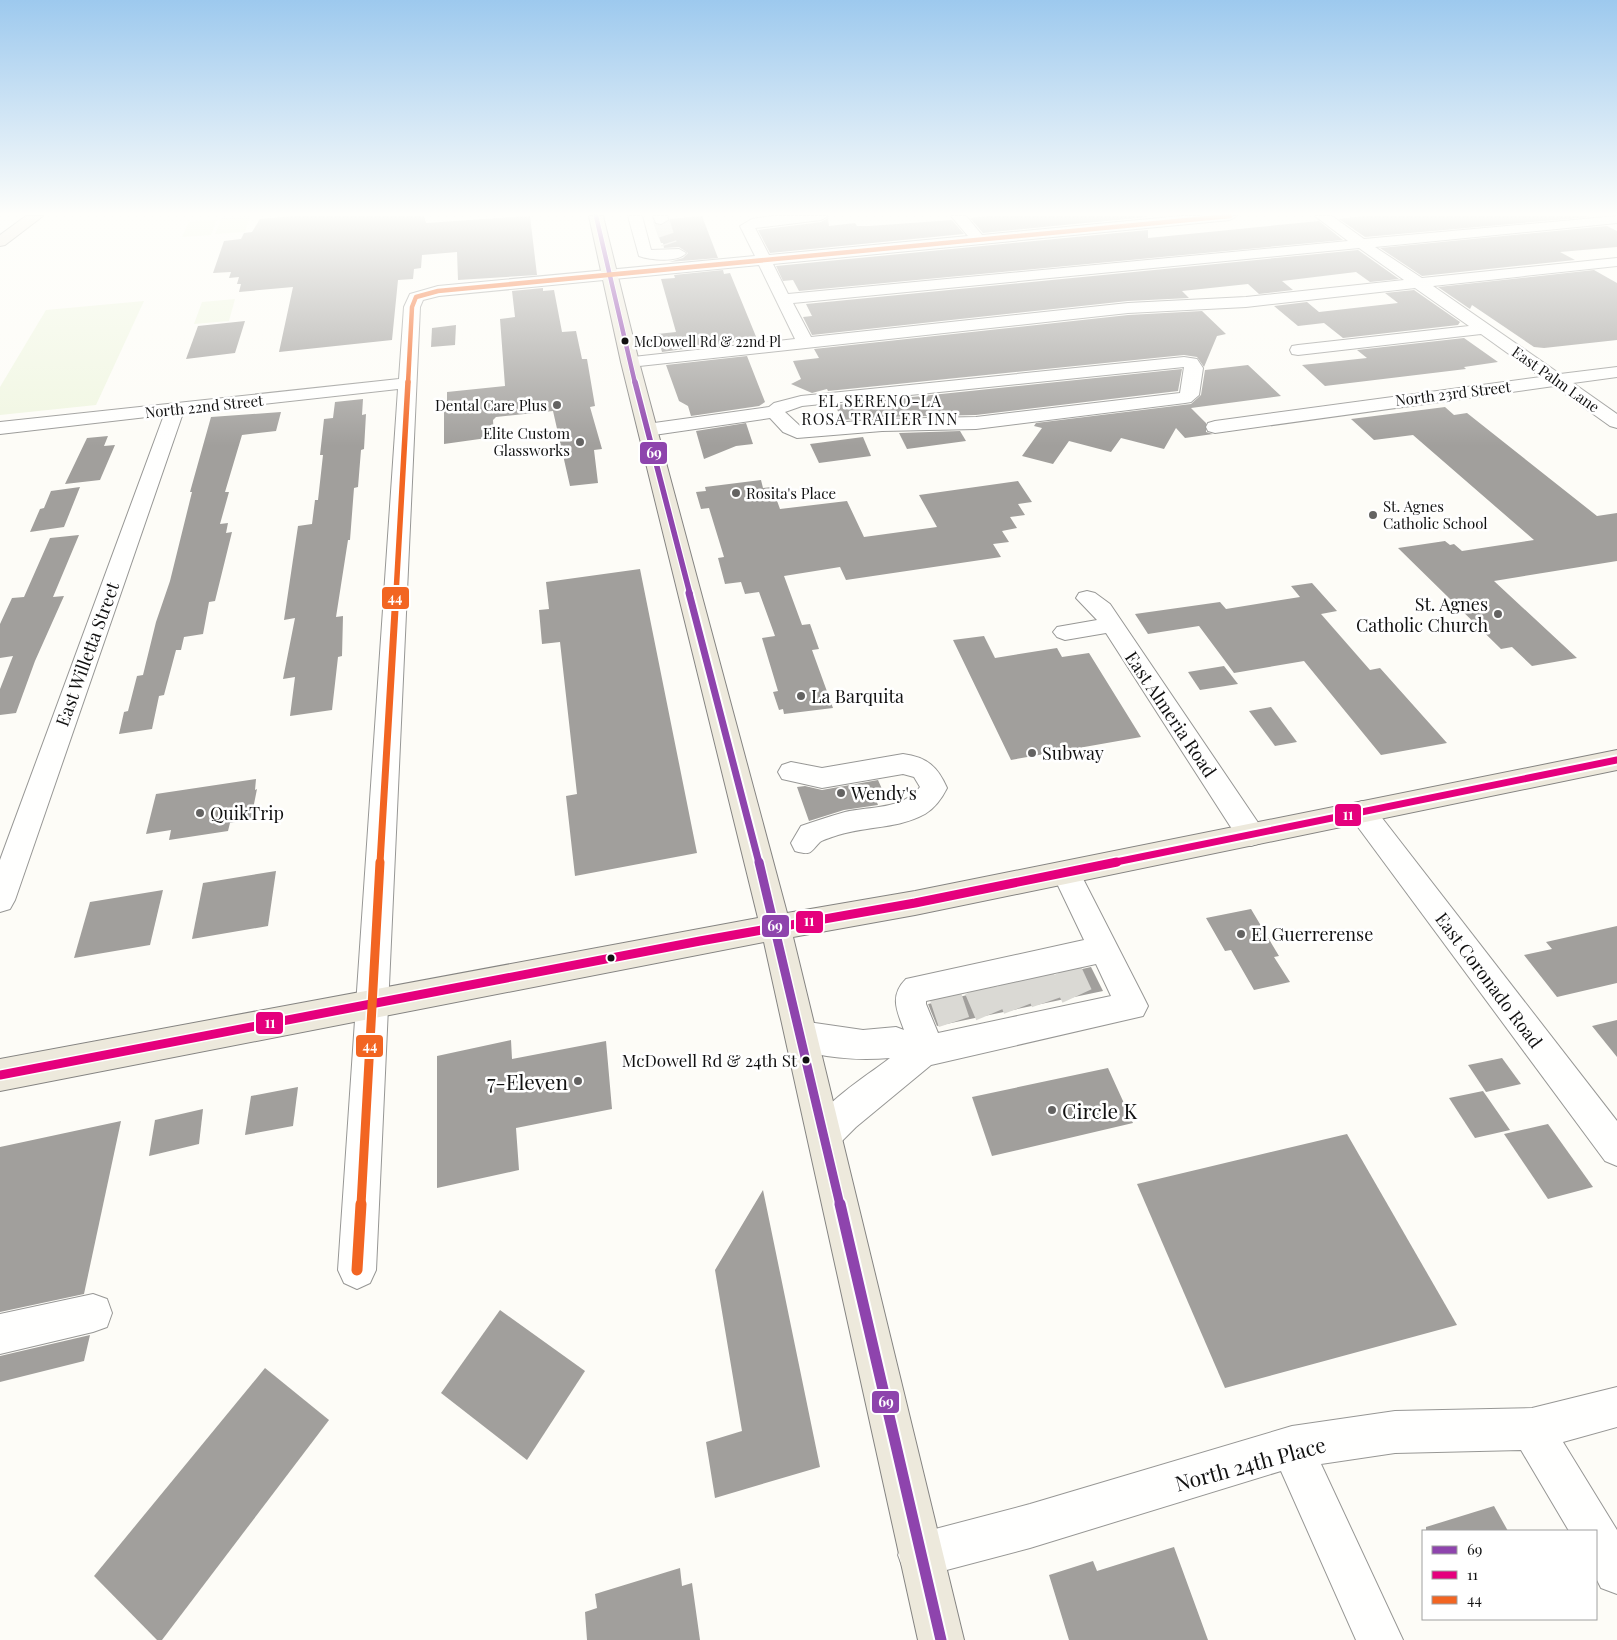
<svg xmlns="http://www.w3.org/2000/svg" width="1617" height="1640" font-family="'Playfair Display',serif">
<rect width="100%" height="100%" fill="#fdfcf7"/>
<g fill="#f0f6e1">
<polygon points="250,216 245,232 215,234 222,218"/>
<polygon points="217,219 211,235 182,237 189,222"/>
<polygon points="235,299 229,321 194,324 202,302"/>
<polygon points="144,301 96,405 0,415 0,387 46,310"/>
</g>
<g fill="#a19f9c">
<polygon points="293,216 424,216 426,223 530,216 537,275 458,280 457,252 422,255 421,268 414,269 413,279 398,280 392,340 279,352 293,287 239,292 241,284 237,284 239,277 229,278 231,272 213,273 224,241 241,239 244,233 252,232 260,219"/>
<polygon points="702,216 718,258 669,262 683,258 688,253 679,247 664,248 663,243 661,243 653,221 656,225 661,226 670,219"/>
<polygon points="989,216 1147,216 1147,217 983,233 970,218"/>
<polygon points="1364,216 1589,216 1589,217 1365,237 1339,219"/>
<polygon points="828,218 829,226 855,223 857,226 869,226 952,220 964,234 770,253 758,230 821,222"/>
<polygon points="1319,221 1343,240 799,291 793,280 783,281 776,266 1148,230 1148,238"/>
<polygon points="1607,226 1617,231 1617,247 1560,252 1575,260 1422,276 1380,248"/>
<polygon points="1358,250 1399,279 1370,282 1356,272 1282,281 1293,290 1259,294 1248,284 1182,291 1189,298 1128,301 812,335 803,317 812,316 806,304"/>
<polygon points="723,270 724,274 730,273 757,339 662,352 657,334 676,332 661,279 675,278 674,275"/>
<polygon points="1594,270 1617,283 1617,340 1544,348 1534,347 1472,305 1470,309 1438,287"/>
<polygon points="543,288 543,291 554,290 562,332 576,331 582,359 587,359 595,406 590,407 602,449 594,450 598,483 570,486 553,411 496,417 493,420 494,437 444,444 444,409 447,409 447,392 505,386 500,319 515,317 512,291"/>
<polygon points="1414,290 1460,322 1458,325 1343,338 1324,323 1298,326 1274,306 1307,302 1319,312 1398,303 1385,293"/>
<polygon points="1202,311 1226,334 1217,336 1204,367 1197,357 1184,355 828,391 827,389 812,393 791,384 801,379 793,361 819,358 814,349 1128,315"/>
<polygon points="245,321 235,353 186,359 198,326"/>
<polygon points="456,325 455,345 431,347 432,328"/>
<polygon points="1464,338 1498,362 1464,367 1466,369 1325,386 1302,365 1367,358 1357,350"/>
<polygon points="747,356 765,402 759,406 691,416 688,406 679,401 666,365"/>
<polygon points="1248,365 1281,396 1191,408 1206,423 1206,432 1213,434 1185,438 1176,428 1164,449 1121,438 1111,452 1069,441 1053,464 1022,456 1042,428 1034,426 1036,423 1191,404 1201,395 1205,370"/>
<polygon points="1182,369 1178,391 976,415 882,417 842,420 835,405"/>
<polygon points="363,399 362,415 366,414 364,449 361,450 358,487 354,488 350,540 348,540 336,617 343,616 342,656 338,657 332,710 290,716 295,677 283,679 295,618 284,620 298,526 312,524 315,500 318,500 323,455 320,455 324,419 333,418 335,402"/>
<polygon points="1445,407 1454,415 1467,413 1597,516 1617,513 1617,561 1494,581 1577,658 1532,666 1512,647 1501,649 1398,548 1445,541 1450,545 1454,544 1462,551 1534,540 1413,435 1374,440 1351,419"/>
<polygon points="281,412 276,431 242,435 225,492 229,492 220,524 228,523 226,533 232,532 215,601 209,602 203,634 184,637 181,650 176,650 164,695 159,696 152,729 119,734 124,712 128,711 137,676 143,675 156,622 170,581 192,492 190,492 211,417"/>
<polygon points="746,423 753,444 736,446 704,459 696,431"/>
<polygon points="960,431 966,441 907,449 899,433"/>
<polygon points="108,436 104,446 115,445 100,480 65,484 87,438"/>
<polygon points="863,437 871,456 819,463 810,444"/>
<polygon points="761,480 763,488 772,487 780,509 847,501 864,537 937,527 919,495 1018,481 1032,502 1018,504 1025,515 1010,517 1017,528 1002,531 1009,542 993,544 1001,557 846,580 840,567 784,576 802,625 810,624 819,649 812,650 833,708 784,714 783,709 779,710 773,692 778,691 762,638 775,636 759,592 745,594 741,582 725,584 718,558 724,557 709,508 701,509 696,492 706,491 705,487"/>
<polygon points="80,487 64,527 30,532 40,509 44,508 51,491"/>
<polygon points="79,535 53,597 64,596 35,661 16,713 0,715 0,689 13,656 0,658 0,624 12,598 24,597 50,538"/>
<polygon points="640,569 697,853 575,876 566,796 577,794 560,642 542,644 539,610 549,609 546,582"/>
<polygon points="1312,583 1337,611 1321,614 1370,670 1380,668 1447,743 1381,755 1304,661 1234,673 1199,626 1148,634 1135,614 1220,602 1226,609 1300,597 1291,586"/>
<polygon points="984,636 995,658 1057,648 1062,657 1089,653 1141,737 1011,760 953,640"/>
<polygon points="1224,666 1238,684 1200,690 1188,672"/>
<polygon points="1271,707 1297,742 1275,746 1249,711"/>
<polygon points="256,779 255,790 257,789 251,819 230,823 228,831 169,840 171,830 146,834 156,794"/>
<polygon points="878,780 886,798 876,800 878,805 844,810 809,821 797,787 805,786 822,790"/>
<polygon points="276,871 268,926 192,939 203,883"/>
<polygon points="163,890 150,945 74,958 90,902"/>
<polygon points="1251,909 1279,956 1274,957 1290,982 1254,990 1231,950 1225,951 1206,918"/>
<polygon points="1617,926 1617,983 1557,997 1524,955 1552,949 1546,942"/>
<polygon points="1091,967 1103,991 937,1026 928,1004"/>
<polygon points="1617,1020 1617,1057 1592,1026"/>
<polygon points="511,1040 512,1059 606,1041 612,1109 516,1128 519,1170 437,1188 437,1056"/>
<polygon points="1502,1058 1521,1084 1486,1092 1468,1065"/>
<polygon points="1108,1068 1133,1123 992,1156 972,1097"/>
<polygon points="298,1087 293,1126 245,1135 251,1096"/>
<polygon points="1483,1091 1510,1130 1475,1138 1449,1098"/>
<polygon points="203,1109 199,1144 149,1156 155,1120"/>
<polygon points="121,1121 84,1294 0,1312 0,1147"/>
<polygon points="1548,1124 1593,1187 1548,1199 1504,1134"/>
<polygon points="1347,1134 1457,1325 1225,1388 1137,1184"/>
<polygon points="763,1190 820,1467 715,1498 706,1442 742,1431 715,1270"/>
<polygon points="500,1310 585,1371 527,1460 441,1393"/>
<polygon points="90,1335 84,1361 0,1382 0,1356"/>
<polygon points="265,1368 329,1420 162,1640 157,1640 94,1576"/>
<polygon points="1494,1506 1508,1531 1426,1531 1426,1527"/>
<polygon points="1174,1547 1208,1640 1069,1640 1049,1575 1093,1561 1097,1571"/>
<polygon points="680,1568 682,1586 692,1583 700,1640 587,1640 585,1612 597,1608 595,1594"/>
</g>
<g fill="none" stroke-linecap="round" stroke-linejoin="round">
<polyline stroke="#dad9d4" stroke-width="16" stroke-dasharray="16 8" stroke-linecap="butt" points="661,220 669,244"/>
<g stroke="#dad9d4" stroke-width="32" stroke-dasharray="32 16" stroke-linecap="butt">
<polyline points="1065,970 1077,996"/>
<polyline points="1038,976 1047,1002"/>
<polyline points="1009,982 1019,1008"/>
<polyline points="980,988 991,1014"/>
<polyline points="945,995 954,1022"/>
</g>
<defs>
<g id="minor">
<path d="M628 216H642L651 250 679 249 686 253C678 263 650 260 639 256Z"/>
<polygon points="653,216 667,216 668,220 661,224 656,223"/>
<path d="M771 216H828L821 220 755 228 769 255 968 236 951 216H966L982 235 1181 216H1237L1230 220 773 264 788 294 1348 241 1315 216H1332L1364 239 1617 216V223L1375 247 1422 278 1617 258V266L1433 286 1560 374 1617 367V377L1573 383 1617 414V428L1610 426 1554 386 1215 433 1208 431 1206 427 1208 423 1215 421 1541 377 1481 334 1298 355 1292 354 1290 350 1292 346 1298 345 1469 326 1415 288 1246 307 1128 313 630 367 624 366 621 362 624 358 795 339 759 265 439 296 423 300 420 307 376 1270 370 1283 357 1289 344 1283 338 1270 398 389 183 413 15 900 10 909 0 912V860L164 415 0 434V422L399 379 404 307 410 294 438 286 755 256 740 226 752 219ZM1359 248 1404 280 1246 297 1128 303 811 337 793 303Z"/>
<path d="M1184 357 1197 359 1203 368 1199 395 1191 402 1185 403 976 429 882 431 797 438 783 432 770 418 647 436 640 434 638 430 640 426 647 424 769 407 774 403 801 396ZM1184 367 1180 393 976 417 882 419 800 426 785 412 802 406Z"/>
<polygon points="1087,591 1095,593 1110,604 1261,827 1265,835 1261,843 1251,846 1241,843 1106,633 1065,640 1057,637 1053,632 1057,627 1097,620 1076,598 1079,593"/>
<path d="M903 754C927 757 938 767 947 788 942 798 935 808 925 814 898 829 867 826 838 835 833 837 824 839 820 842 810 852 812 856 795 851L791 843 801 826C816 821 830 816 845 812 871 806 902 810 920 787L914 777 903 774 822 788 782 779 778 772 782 765 791 762 822 768Z"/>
<polygon points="1362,801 1372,805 1617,1121 1617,1166 1605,1161 1352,819 1348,812 1352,805"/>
<path d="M1066 861 1076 865 1143 996 1148 1006 1143 1016 931 1065 856 1127 836 1147 824 1152 812 1147 807 1135C820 1104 864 1078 890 1058 857 1061 820 1058 790 1046L785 1036 790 1026 801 1021 863 1030 896 1027 904 1030C897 1011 889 996 906 979L1084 940 1052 873 1056 865ZM1096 964 1111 996 938 1033 926 1004V1001Z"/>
<polygon points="93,1294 107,1299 112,1313 107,1327 93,1332 0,1354 0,1314"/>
<polygon points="1617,1387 1617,1427 1563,1442 1617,1530 1617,1594 1601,1588 1596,1578 1596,1531 1569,1531 1521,1450 1395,1453 1321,1464 1403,1640 1356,1640 1281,1471 1030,1548 920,1577 904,1571 898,1555 904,1539 920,1533 1030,1504 1292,1426 1395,1411 1532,1408"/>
</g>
<polygon id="major" points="589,216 603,216 639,362 787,913 915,891 1617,750 1617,770 915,915 793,937 964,1640 918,1640 764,942 0,1091 0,1059 758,918 621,362"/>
<polygon id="highway" points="26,216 43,216 5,245 0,246 0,235"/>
</defs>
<use href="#minor" stroke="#979795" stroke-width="2"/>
<use href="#major" stroke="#858482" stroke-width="2"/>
<use href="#highway" stroke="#858482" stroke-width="2"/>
<use href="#minor" fill="#fffffe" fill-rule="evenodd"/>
<use href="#major" fill="#ede9dc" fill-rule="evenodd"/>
<use href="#highway" fill="#eae1d8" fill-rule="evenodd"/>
<defs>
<polyline id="bus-1-far4" points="596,216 635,383"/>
<polyline id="bus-1-far3" points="635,382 690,594"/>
<polyline id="bus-1-far2" points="689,593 759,863"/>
<polyline id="bus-1-far1" points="759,862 840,1205"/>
<polyline id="bus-1" points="840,1204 941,1640"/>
<polyline id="bus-2-far1" points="1111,863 1617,760"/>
<polyline id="bus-2" points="0,1075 700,941 915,903 1117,862"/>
<polyline id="bus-3-far4" points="408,383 412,307 416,297 438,291 1230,216"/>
<polyline id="bus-3-far3" points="396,594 408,382"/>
<polyline id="bus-3-far2" points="380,863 396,593"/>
<polyline id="bus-3-far1" points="361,1205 380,862"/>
<polyline id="bus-3" points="357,1270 361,1204"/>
</defs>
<use href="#bus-1-far4" stroke="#fff" stroke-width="6"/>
<use href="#bus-1-far3" stroke="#fff" stroke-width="8"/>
<use href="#bus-1-far2" stroke="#fff" stroke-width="11"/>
<use href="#bus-1-far1" stroke="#fff" stroke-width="12"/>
<use href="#bus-1" stroke="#fff" stroke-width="15"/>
<use href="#bus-2-far1" stroke="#fff" stroke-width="11"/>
<use href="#bus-2" stroke="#fff" stroke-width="12"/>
<use href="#bus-3-far4" stroke="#fff" stroke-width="6"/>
<use href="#bus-3-far3" stroke="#fff" stroke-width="8"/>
<use href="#bus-3-far2" stroke="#fff" stroke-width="11"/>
<use href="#bus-3-far1" stroke="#fff" stroke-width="12"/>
<use href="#bus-3" stroke="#fff" stroke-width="15"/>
<use href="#bus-1-far4" stroke="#8e44ad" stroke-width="4.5"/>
<use href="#bus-1-far3" stroke="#8e44ad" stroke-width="5.5"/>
<use href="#bus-1-far2" stroke="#8e44ad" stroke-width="7"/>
<use href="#bus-1-far1" stroke="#8e44ad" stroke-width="9"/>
<use href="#bus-1" stroke="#8e44ad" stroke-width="11"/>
<use href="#bus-2-far1" stroke="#e5007d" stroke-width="7"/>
<use href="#bus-2" stroke="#e5007d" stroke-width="9"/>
<use href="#bus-3-far4" stroke="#f26522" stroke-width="4.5"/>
<use href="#bus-3-far3" stroke="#f26522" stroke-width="5.5"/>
<use href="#bus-3-far2" stroke="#f26522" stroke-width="7"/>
<use href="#bus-3-far1" stroke="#f26522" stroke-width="9"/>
<use href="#bus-3" stroke="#f26522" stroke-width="11"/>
</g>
<linearGradient id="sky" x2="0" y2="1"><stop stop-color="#9dc9ee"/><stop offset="0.48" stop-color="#fefefb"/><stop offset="1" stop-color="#fefefb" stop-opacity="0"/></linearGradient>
<rect width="1617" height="446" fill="url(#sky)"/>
<g fill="#111" stroke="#fff" stroke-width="2">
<circle cx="625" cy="341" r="4.5"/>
<circle cx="611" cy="958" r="4.5"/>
<circle cx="806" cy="1060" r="4.5"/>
</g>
<g fill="#646362" stroke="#fff" stroke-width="2">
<circle cx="557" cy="405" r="5"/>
<circle cx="580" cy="442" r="5"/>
<circle cx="736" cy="493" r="5"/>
<circle cx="1373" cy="515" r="5"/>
<circle cx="1498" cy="614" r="5"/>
<circle cx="801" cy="696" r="5"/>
<circle cx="1032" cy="753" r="5"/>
<circle cx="841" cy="793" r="5"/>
<circle cx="200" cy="813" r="5"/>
<circle cx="1241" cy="934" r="5"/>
<circle cx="578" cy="1081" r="5"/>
<circle cx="1052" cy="1110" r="5"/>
</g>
<g text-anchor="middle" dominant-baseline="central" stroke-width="5" stroke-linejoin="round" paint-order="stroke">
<g font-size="14" fill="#111" stroke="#fff" text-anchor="start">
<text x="634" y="341">McDowell Rd &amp; 22nd Pl</text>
</g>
<g font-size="15" fill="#111" stroke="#fff">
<text transform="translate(1556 379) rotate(35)">East Palm Lane</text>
<text transform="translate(1453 393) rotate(-7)">North 23rd Street</text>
<text transform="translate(204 406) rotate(-6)">North 22nd Street</text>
</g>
<g font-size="15" fill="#111" stroke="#fff" text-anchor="end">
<text x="547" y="405">Dental Care Plus</text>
<text x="570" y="433">Elite Custom<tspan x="570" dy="17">Glassworks</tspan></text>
<text x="746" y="493" text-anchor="start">Rosita's Place</text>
<text x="1383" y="506" text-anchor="start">St. Agnes<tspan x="1383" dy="17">Catholic School</tspan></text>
</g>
<g font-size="16" letter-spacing="1" fill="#111" stroke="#fff">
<text x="880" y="400">EL SERENO-LA<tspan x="880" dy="18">ROSA TRAILER INN</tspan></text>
</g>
<g font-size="17" fill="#111" stroke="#fff" text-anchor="end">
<text x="797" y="1060">McDowell Rd &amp; 24th St</text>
</g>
<g font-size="18" fill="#111" stroke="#fff" text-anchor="start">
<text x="1488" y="604" text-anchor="end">St. Agnes<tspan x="1488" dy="21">Catholic Church</tspan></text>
<text x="811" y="696">La Barquita</text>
<text x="1042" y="753">Subway</text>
<text x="851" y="793">Wendy's</text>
<text x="210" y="813">QuikTrip</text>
<text x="1251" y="934">El Guerrerense</text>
</g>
<g font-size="18" fill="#111" stroke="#fff">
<text transform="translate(87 654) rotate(-70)">East Willetta Street</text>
<text transform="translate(1171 714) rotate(56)">East Almeria Road</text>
<text transform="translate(1489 980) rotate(53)">East Coronado Road</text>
</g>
<g font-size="21" fill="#111" stroke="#fff" text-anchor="end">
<text x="568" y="1081">7-Eleven</text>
<text x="1062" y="1110" text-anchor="start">Circle K</text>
</g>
<g font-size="21" fill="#111" stroke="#fff">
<text transform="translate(1250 1463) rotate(-15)">North 24th Place</text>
</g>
</g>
<g stroke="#fff" stroke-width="2">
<rect x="639" y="441" width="29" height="24" rx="5" fill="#8e44ad"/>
<rect x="381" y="586" width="29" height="24" rx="5" fill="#f26522"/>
<rect x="1334" y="803" width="28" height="24" rx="5" fill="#e5007d"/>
<rect x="795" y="910" width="29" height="24" rx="5" fill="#e5007d"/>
<rect x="761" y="914" width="29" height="24" rx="5" fill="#8e44ad"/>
<rect x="255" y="1011" width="29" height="24" rx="5" fill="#e5007d"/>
<rect x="355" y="1034" width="29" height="24" rx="5" fill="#f26522"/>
<rect x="871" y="1390" width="29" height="24" rx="5" fill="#8e44ad"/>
</g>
<g font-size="14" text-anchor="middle" font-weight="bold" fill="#fff">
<text x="654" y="458">69</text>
<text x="395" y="603">44</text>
<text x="1348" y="820">11</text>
<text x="809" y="926">11</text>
<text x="775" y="931">69</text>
<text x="270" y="1028">11</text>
<text x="370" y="1051">44</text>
<text x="886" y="1407">69</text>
</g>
<rect x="1422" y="1530" width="175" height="90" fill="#ffffff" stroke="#a0a0a0"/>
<rect x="1432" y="1546" width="25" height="8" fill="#8e44ad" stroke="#a0a0a0"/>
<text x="1467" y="1555" font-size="15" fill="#111111">69</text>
<rect x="1432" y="1571" width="25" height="8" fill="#e5007d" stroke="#a0a0a0"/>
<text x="1467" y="1580" font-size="15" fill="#111111">11</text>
<rect x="1432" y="1596" width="25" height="8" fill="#f26522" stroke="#a0a0a0"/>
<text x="1467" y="1605" font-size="15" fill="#111111">44</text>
</svg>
